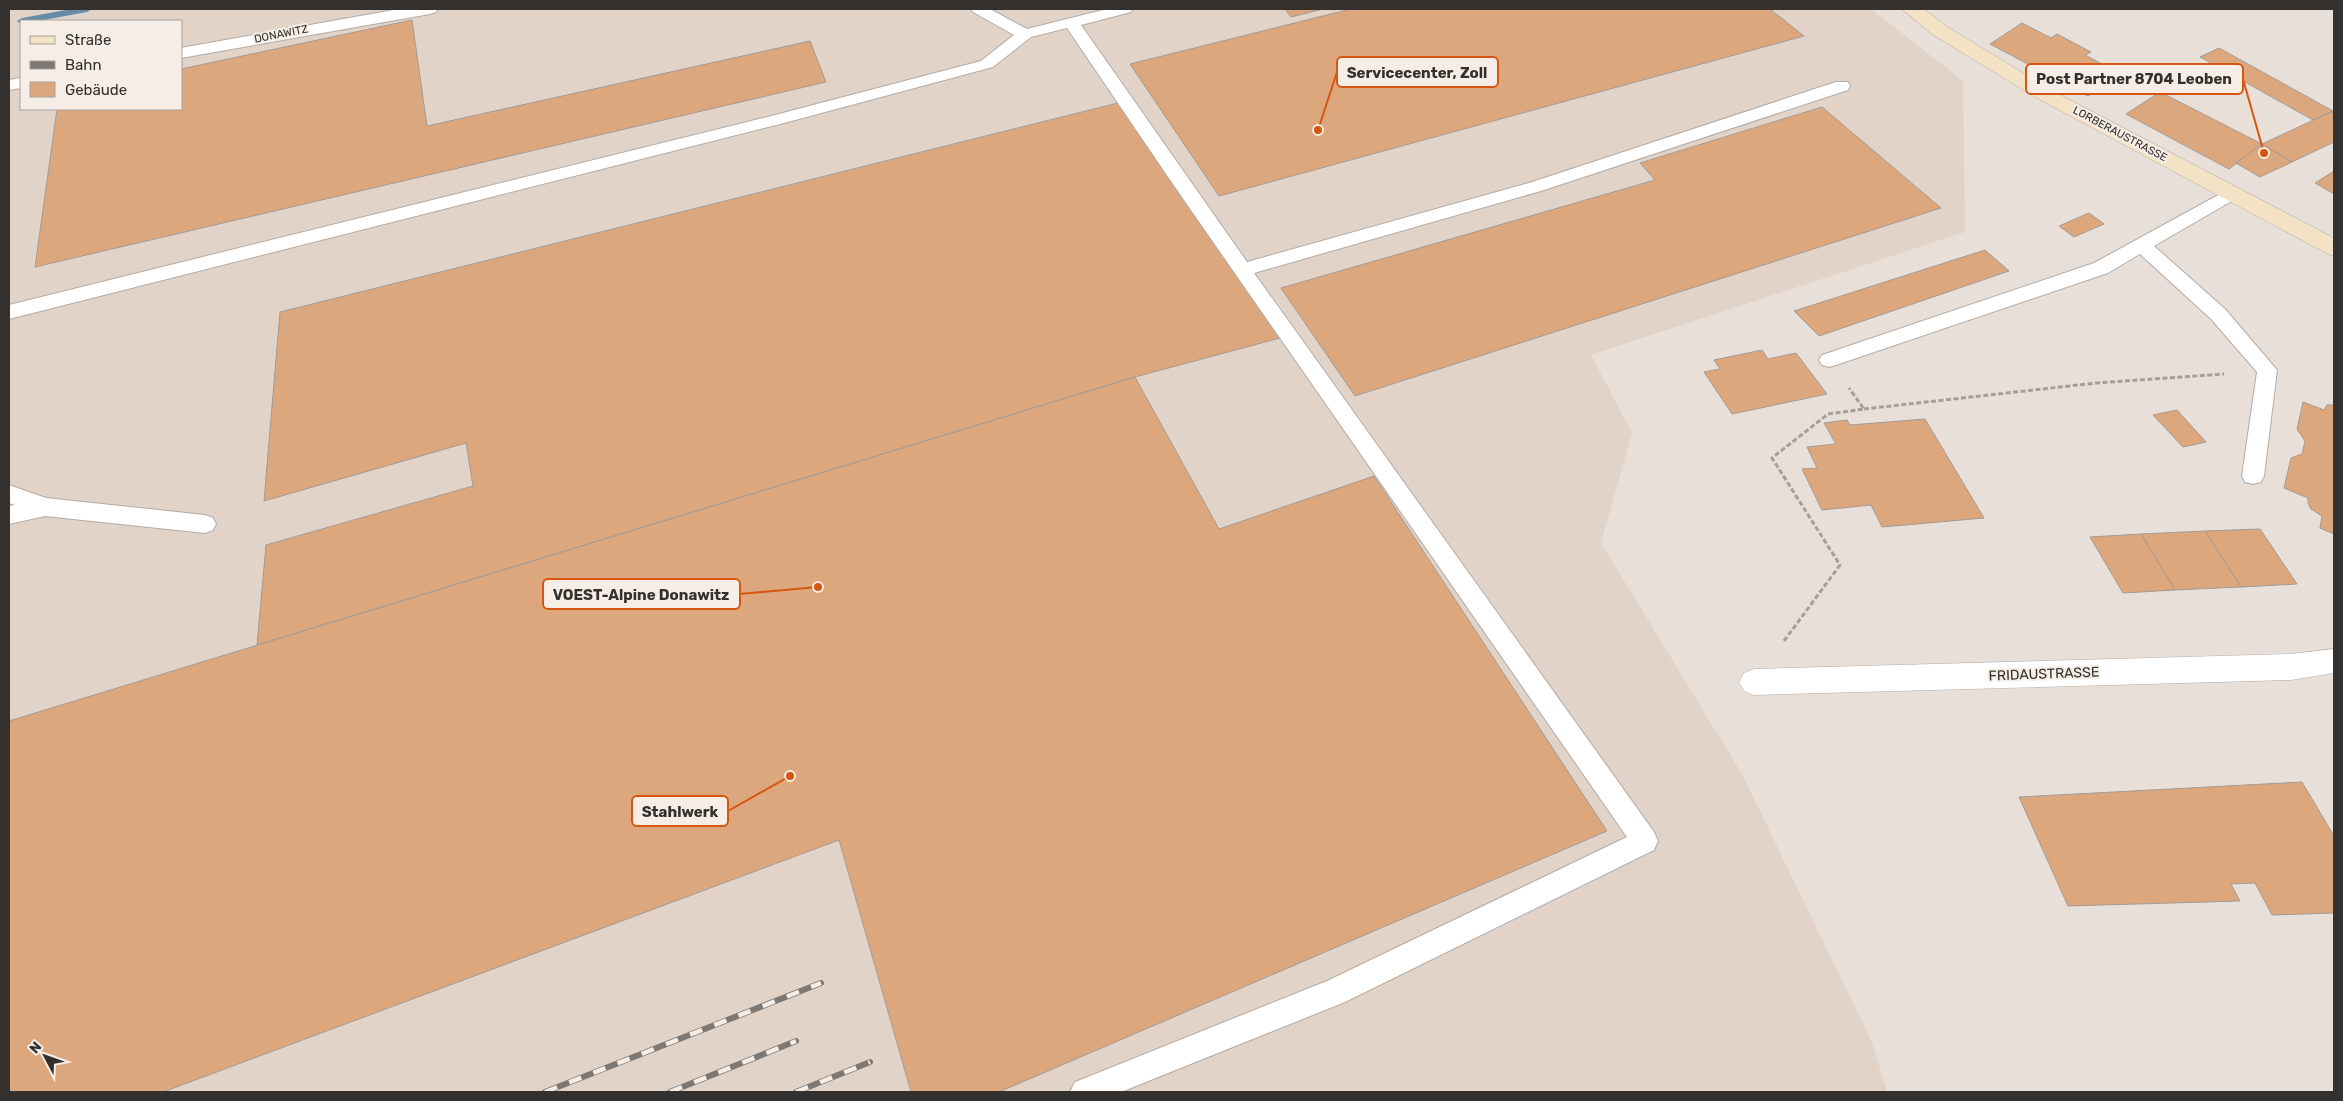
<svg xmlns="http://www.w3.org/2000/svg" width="2343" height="1101" font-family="Rubik,sans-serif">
<rect width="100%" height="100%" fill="#e8dfd9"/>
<path fill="#e2d3c8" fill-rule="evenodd" d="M9 9H1871L1963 81 1965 232 1591 355 1632 433 1601 543 1742 774 1872 1042 1887 1092H9ZM21 21H181V109H21Z"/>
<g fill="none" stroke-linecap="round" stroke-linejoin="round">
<polygon fill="#668ca9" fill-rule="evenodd" points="71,9 92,9 87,12 38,21 21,21 21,24 17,21 22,18"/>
</g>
<g fill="#dca77d" stroke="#a39b95">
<polygon points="1285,9 1323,9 1291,17"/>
<polygon points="1351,9 1770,9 1804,36 1219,196 1130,64"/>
<polygon points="412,20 427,126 810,41 826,82 35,267 57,109 181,109 181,69"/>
<polygon points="2022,23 2051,38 2057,34 2091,52 2085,55 2121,74 2088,96 1990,44"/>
<polygon points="2219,48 2333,111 2313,120 2200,57"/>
<polygon points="2160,92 2262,144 2229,169 2126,114"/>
<polygon points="1118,103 1280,338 1135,377 257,645 266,545 473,486 466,443 264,501 280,312"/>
<polygon points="1822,107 1941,208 1355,396 1281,288 1655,180 1640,163"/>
<polygon points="2333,111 2334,142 2292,162 2262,144"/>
<polygon points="2262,144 2292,162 2260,177 2236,163"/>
<polygon points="2334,171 2334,194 2315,183"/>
<polygon points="2089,213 2104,224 2074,237 2059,226"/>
<polygon points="1985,250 2009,271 1819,336 1794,311"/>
<polygon points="1762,350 1768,359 1796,353 1827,394 1732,414 1704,372 1720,369 1714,360"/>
<polygon points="1135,377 1219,529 1374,476 1607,831 999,1092 911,1092 839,840 163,1092 9,1092 9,721"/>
<polygon points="2303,402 2324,410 2327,405 2334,405 2334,534 2320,528 2322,516 2311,509 2308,503 2308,498 2284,488 2291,458 2302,454 2305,441 2297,429"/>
<polygon points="2177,410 2206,442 2183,447 2153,415"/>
<polygon points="1925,419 1984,518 1882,527 1871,505 1822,510 1802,469 1817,468 1807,447 1836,444 1824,423 1847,420 1850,425"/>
<polygon points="2260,529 2297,584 2241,587 2205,531"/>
<polygon points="2205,531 2241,587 2175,590 2141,534"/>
<polygon points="2141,534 2175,590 2123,593 2090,537"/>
<polygon points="2302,782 2334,836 2334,913 2272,915 2255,883 2231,884 2240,901 2068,906 2019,797"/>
</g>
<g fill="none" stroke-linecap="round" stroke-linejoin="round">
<defs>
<g id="lane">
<polygon points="399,9 438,9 436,12 430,14 181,58 181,48"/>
<polygon points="971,9 990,9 1027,29 1107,9 1133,9 1131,12 1081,25 1247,262 1529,183 1836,82 1848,82 1850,86 1848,90 1541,191 1254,273 1654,832 1658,841 1654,850 1345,1002 1121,1092 1070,1092 1075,1082 1327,981 1627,837 1175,187 1067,28 1031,37 993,67 784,123 9,319 9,305 775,115 981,61 1014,35 973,12"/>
<polygon points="21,78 21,88 9,90 9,80"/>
<polygon points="2231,188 2237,190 2240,194 2237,198 2154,246 2225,309 2277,370 2264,476 2261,482 2253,484 2245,482 2242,476 2257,372 2211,319 2140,254 2108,273 1836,365 1829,367 1822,365 1819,360 1822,355 2094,263"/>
<polygon points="9,485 46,498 205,515 213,518 216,524 213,530 205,533 45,516 9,524 9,506 15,505 9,503"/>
</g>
<polygon id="street" points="2334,649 2334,673 2291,680 1754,695 1744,691 1739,682 1744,673 1754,669 2291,654"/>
<polygon id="secondary" points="1902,9 1924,9 1946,26 2049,89 2334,238 2334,256 2326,253 2035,97 1932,34"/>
</defs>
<use href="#lane" stroke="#b3aba5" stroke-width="2"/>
<use href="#street" stroke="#b3aba5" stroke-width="1"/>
<use href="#secondary" stroke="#b3aba5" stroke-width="1"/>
<g stroke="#a59f9a" stroke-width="3" stroke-dasharray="5 2.5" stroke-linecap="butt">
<polyline points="1864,409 2096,383 2224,374"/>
<polyline points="1784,641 1840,565 1772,458 1828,414 1864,409 1849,388"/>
</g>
<use href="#lane" fill="#fff" fill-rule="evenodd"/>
<use href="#street" fill="#fff" fill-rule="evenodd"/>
<use href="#secondary" fill="#f3e2c4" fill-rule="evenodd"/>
<defs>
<g id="rail">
<polyline points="545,1092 821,983"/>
<polyline points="670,1092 796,1041"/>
<polyline points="796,1092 870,1062"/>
</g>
</defs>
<use href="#rail" stroke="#7e7874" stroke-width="6"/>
<use href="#rail" stroke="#f5ede6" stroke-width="4.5" stroke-dasharray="13" stroke-linecap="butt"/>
</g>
<g text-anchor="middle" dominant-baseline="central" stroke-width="4" stroke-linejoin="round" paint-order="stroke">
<g font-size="11" fill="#33302d" stroke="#f5ede6">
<text transform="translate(281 34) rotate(-11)">DONAWITZ</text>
<text transform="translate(2120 134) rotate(28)">LORBERAUSTRASSE</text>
</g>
<g font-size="14" fill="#33302d" stroke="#f5ede6">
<text transform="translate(2044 674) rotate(-2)">FRIDAUSTRASSE</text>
</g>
</g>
<path fill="none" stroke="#d6550f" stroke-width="2" d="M1318 130L1337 72M2264 153L2243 79M818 587L740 594M790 776L728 811"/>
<g fill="#d6550f" stroke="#f5ede6" stroke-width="2">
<circle cx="1318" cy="130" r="5"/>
<circle cx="2264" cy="153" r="5"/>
<circle cx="818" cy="587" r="5"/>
<circle cx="790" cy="776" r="5"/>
</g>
<g fill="#f5ede6" stroke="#d6550f" stroke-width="2">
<rect x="1337" y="57" width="161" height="30" rx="5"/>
<rect x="2026" y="64" width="217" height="30" rx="5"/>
<rect x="543" y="579" width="197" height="30" rx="5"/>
<rect x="632" y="796" width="96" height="30" rx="5"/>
</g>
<g font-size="15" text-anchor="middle" font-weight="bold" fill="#33302d">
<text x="1417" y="78">Servicecenter, Zoll</text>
<text x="2134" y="84">Post Partner 8704 Leoben</text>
<text x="641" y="600">VOEST-Alpine Donawitz</text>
<text x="680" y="817">Stahlwerk</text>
</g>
<rect width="2343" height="1101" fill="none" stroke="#33302d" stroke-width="20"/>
<rect x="20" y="20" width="162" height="90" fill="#f5ede6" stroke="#a7a19c"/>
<rect x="30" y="36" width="25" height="8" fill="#f3e2c4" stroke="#a7a19c"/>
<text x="65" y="45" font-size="15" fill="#33302d">Straße</text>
<rect x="30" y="61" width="25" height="8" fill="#7e7874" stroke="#a7a19c"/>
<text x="65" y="70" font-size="15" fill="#33302d">Bahn</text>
<rect x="30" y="82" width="25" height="15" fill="#dca77d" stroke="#a7a19c"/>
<text x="65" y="95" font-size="15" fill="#33302d">Gebäude</text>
<g transform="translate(45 1056) rotate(311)" stroke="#f5ede6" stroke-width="4" paint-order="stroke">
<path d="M0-4L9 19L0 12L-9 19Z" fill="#33302d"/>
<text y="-8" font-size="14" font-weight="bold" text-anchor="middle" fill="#33302d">N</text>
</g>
</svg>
